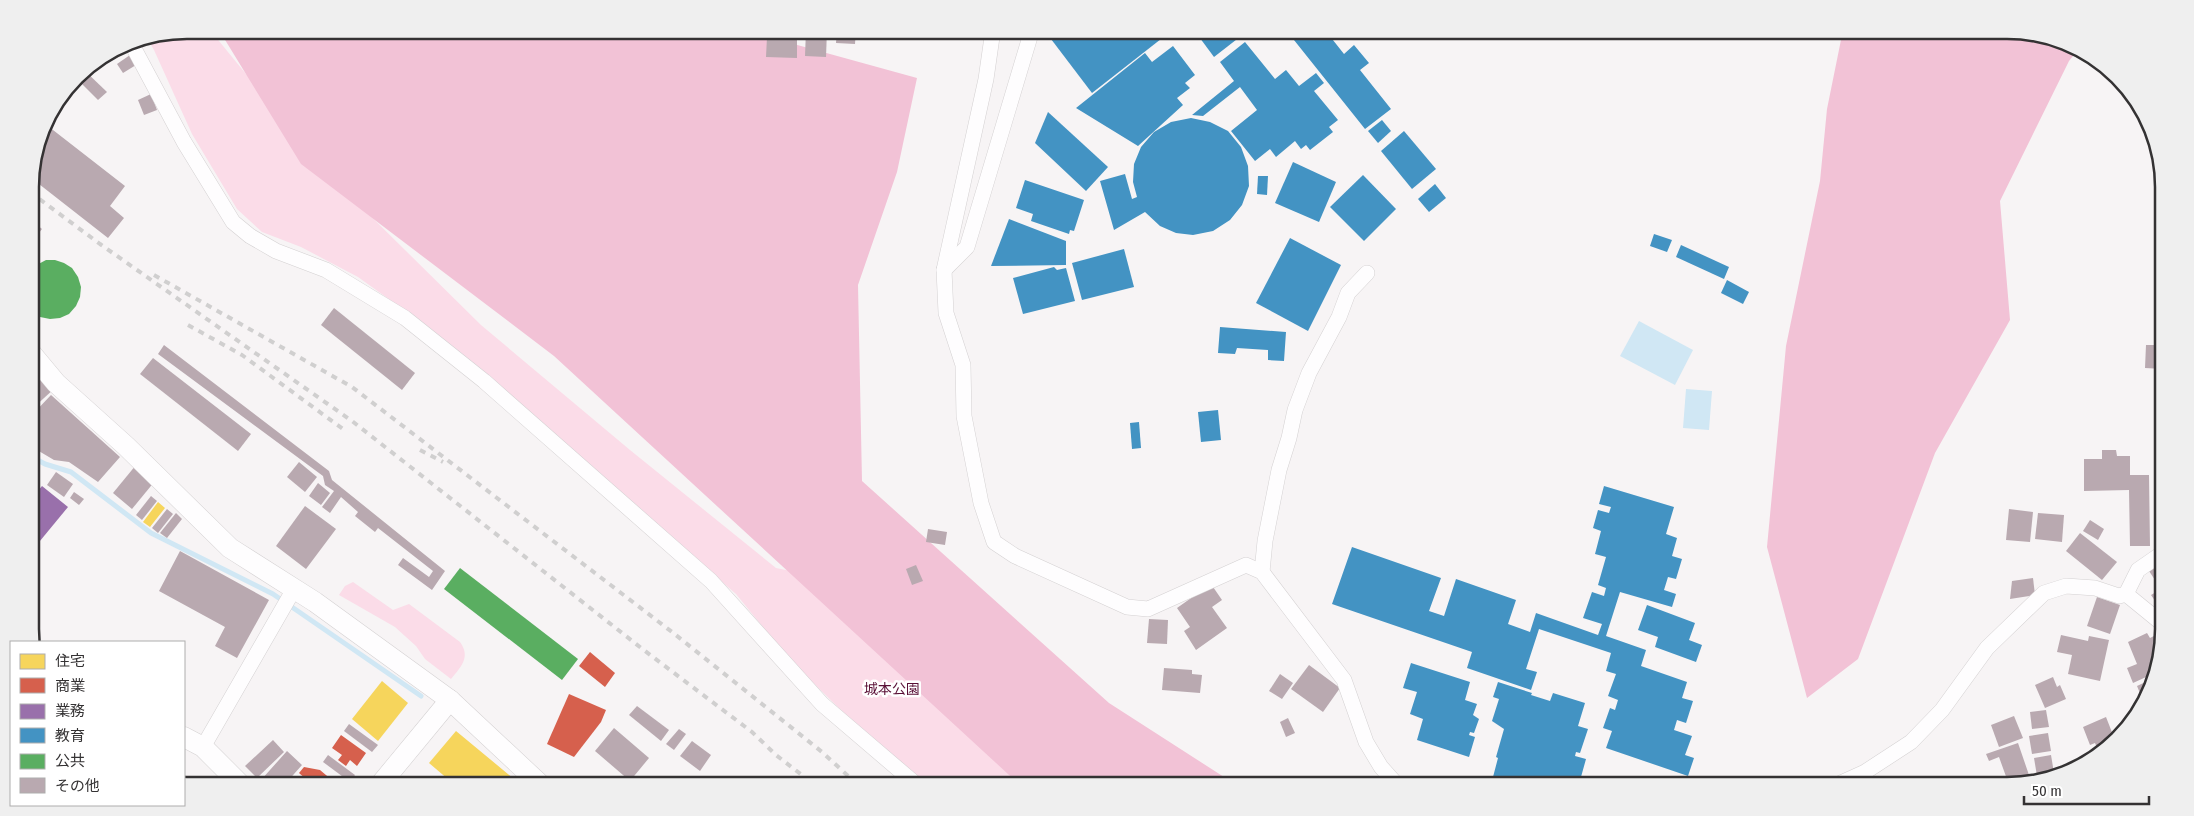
<svg xmlns="http://www.w3.org/2000/svg" width="2194" height="816" font-family="'Fira Sans Condensed','Noto Sans JP',sans-serif">
<rect width="100%" height="100%" fill="#f7f4f5"/>
<g fill="#fbdce8">
<polygon points="186,30 210,30 328,174 481,325 630,450 776,568 810,575 1025,786 929,786 853,722 788,658 736,594 425,325 358,277 301,247 262,232 237,209 192,134 154,50 147,38"/>
<path d="M353 582 393 610 409 604 460 642C471 657 461 667 451 679L425 659 416 646 395 627 339 595 345 586Z"/>
</g>
<g fill="#f2c2d6">
<polygon points="219,30 765,30 772,38 917,78 897,172 858,285 862,481 1109,703 1238,786 1021,786 554,356 301,164"/>
<polygon points="1843,30 2008,30 2058,38 2077,51 2069,61 2000,201 2010,320 1935,453 1858,659 1807,698 1767,547 1786,346 1820,181 1827,109"/>
</g>
<g fill="#d0e7f4">
<polygon points="1639,321 1693,350 1675,385 1620,356"/>
<polygon points="1686,389 1712,391 1709,430 1683,428"/>
</g>
<g fill="#f6d55c">
<polygon points="158,502 165,508 150,527 143,522"/>
<polygon points="382,681 408,703 378,741 352,719"/>
<polygon points="456,731 520,784 519,786 475,786 467,779 462,786 456,786 429,763"/>
</g>
<g fill="#d6604d">
<polygon points="590,652 615,673 605,687 579,666"/>
<polygon points="569,694 606,710 601,722 574,757 547,744"/>
<polygon points="341,735 366,753 357,766 350,760 346,766 338,760 342,755 332,748"/>
<polygon points="304,767 320,770 339,786 314,786 299,773"/>
<polygon points="733,776 745,786 724,786"/>
</g>
<polygon fill="#9970ab" points="42,486 68,507 35,547 32,544 32,498"/>
<g fill="#4393c3">
<polygon points="1063,30 1154,30 1161,39 1092,93 1051,39"/>
<polygon points="1194,30 1236,30 1241,36 1214,57"/>
<polygon points="1286,30 1325,30 1344,54 1354,45 1369,63 1360,70 1391,109 1365,129"/>
<polygon points="1245,42 1275,79 1286,70 1299,86 1316,73 1324,83 1314,91 1338,120 1329,127 1333,132 1310,150 1306,145 1301,149 1295,141 1276,157 1270,149 1255,161 1231,131 1257,110 1240,87 1203,116 1192,115 1234,81 1220,62"/>
<polygon points="1173,46 1195,75 1185,83 1190,88 1177,98 1183,105 1138,146 1076,108 1145,53 1152,62"/>
<polygon points="1048,112 1108,167 1086,191 1035,143"/>
<polygon points="1191,118 1210,122 1228,131 1241,147 1248,166 1249,186 1242,205 1230,220 1213,231 1193,235 1176,233 1160,226 1145,212 1114,230 1100,181 1125,174 1132,199 1137,197 1133,182 1134,164 1141,147 1154,132 1171,122"/>
<polygon points="1382,120 1391,131 1378,143 1368,131"/>
<polygon points="1404,131 1436,169 1412,189 1381,151"/>
<polygon points="1293,162 1336,182 1319,222 1275,203"/>
<polygon points="1363,175 1396,209 1364,241 1330,207"/>
<polygon points="1258,176 1268,176 1267,195 1257,194"/>
<polygon points="1025,180 1084,200 1074,231 1070,230 1069,234 1031,221 1033,214 1016,208"/>
<polygon points="1435,184 1446,198 1429,212 1418,199"/>
<polygon points="1009,219 1066,241 1066,265 991,266"/>
<polygon points="1654,234 1672,240 1667,252 1650,246"/>
<polygon points="1290,238 1341,265 1308,331 1256,303"/>
<polygon points="1681,245 1729,267 1724,279 1676,257"/>
<polygon points="1124,249 1134,287 1082,300 1072,263"/>
<polygon points="1054,267 1057,270 1066,268 1075,301 1023,314 1013,278"/>
<polygon points="1727,280 1749,292 1743,304 1721,293"/>
<polygon points="1220,327 1286,332 1284,361 1268,360 1268,350 1237,348 1235,354 1218,353"/>
<polygon points="1218,410 1221,440 1201,442 1198,412"/>
<polygon points="1139,422 1141,448 1132,449 1130,423"/>
<polygon points="1604,486 1674,507 1666,534 1677,538 1672,556 1682,559 1676,579 1668,577 1664,590 1676,594 1672,607 1620,592 1606,636 1646,650 1641,666 1687,682 1682,698 1693,701 1686,723 1677,720 1674,730 1692,736 1685,755 1694,758 1688,776 1606,748 1612,731 1603,728 1610,708 1615,710 1618,700 1608,696 1616,674 1606,671 1611,653 1539,629 1526,669 1537,672 1531,690 1467,668 1472,652 1332,604 1352,547 1441,578 1429,611 1444,616 1456,579 1516,600 1508,624 1530,632 1536,613 1598,635 1602,624 1583,618 1592,592 1604,596 1606,588 1598,585 1606,557 1595,554 1601,531 1593,528 1598,510 1609,513 1611,507 1599,504"/>
<polygon points="1647,605 1695,623 1689,640 1702,645 1696,662 1655,647 1658,637 1638,630"/>
<polygon points="1411,663 1470,682 1465,700 1477,704 1473,715 1479,719 1474,733 1470,732 1469,735 1475,737 1469,757 1417,740 1423,719 1410,714 1417,692 1403,688"/>
<polygon points="1498,682 1532,693 1531,695 1550,701 1553,693 1585,703 1578,726 1588,729 1580,753 1576,752 1575,756 1586,759 1581,777 1590,786 1551,786 1527,779 1524,786 1493,777 1498,758 1496,757 1504,729 1492,721 1499,699 1493,697"/>
</g>
<g fill="#5aae61">
<polygon points="46,260 55,260 64,263 72,268 78,277 81,287 80,297 76,306 69,314 60,318 50,319 40,317 31,312 31,268"/>
<polygon points="460,568 578,659 562,680 444,589"/>
</g>
<g fill="none" stroke-linecap="round" stroke-linejoin="round">
<polyline stroke="#d0e7f4" stroke-width="5" points="32,457 45,464 71,472 151,533 273,594 421,696"/>
</g>
<g fill="#b9a9b0">
<polygon points="779,30 797,30 797,58 766,57 767,37 778,37"/>
<polygon points="806,30 827,30 826,57 805,56"/>
<polygon points="837,30 856,30 855,44 836,43"/>
<polygon points="130,55 136,65 123,73 117,64"/>
<polygon points="83,69 107,92 98,100 76,78"/>
<polygon points="151,94 157,110 144,115 138,100"/>
<polygon points="44,123 125,186 110,206 124,218 108,238 30,177"/>
<polygon points="31,220 42,229 31,243"/>
<polygon points="334,308 415,373 402,390 321,325"/>
<polygon points="2155,309 2163,309 2163,369 2145,368 2146,345 2154,345"/>
<polygon points="164,345 329,471 332,480 445,571 432,590 398,565 403,558 429,577 433,571 378,528 375,532 355,516 358,512 341,497 330,513 322,507 334,491 325,485 323,476 158,354"/>
<polygon points="153,358 251,434 238,451 140,374"/>
<polygon points="31,361 55,388 32,409"/>
<polygon points="51,395 120,457 98,482 69,462 54,460 32,447 32,415"/>
<polygon points="2102,450 2116,450 2117,456 2130,456 2130,475 2149,475 2150,546 2130,546 2129,490 2084,491 2084,459 2102,459"/>
<polygon points="299,462 317,477 305,492 287,477"/>
<polygon points="136,465 155,481 132,509 113,493"/>
<polygon points="56,472 73,484 64,497 47,485"/>
<polygon points="318,483 330,493 321,505 309,496"/>
<polygon points="74,492 84,499 79,505 70,498"/>
<polygon points="151,496 157,501 142,520 136,515"/>
<polygon points="305,506 336,529 306,569 276,546"/>
<polygon points="167,509 173,514 158,533 152,528"/>
<polygon points="2009,509 2033,512 2030,542 2006,540"/>
<polygon points="176,513 182,519 167,538 160,533"/>
<polygon points="2038,513 2064,515 2062,542 2035,539"/>
<polygon points="2090,520 2104,529 2098,540 2083,531"/>
<polygon points="928,529 947,532 945,545 926,542"/>
<polygon points="2080,533 2117,562 2102,580 2066,551"/>
<polygon points="180,551 269,600 237,658 215,646 225,627 159,591"/>
<polygon points="2164,561 2164,614 2151,595 2161,589 2149,571"/>
<polygon points="916,565 923,581 912,585 906,569"/>
<polygon points="2033,578 2035,595 2010,599 2012,581"/>
<polygon points="1211,584 1222,600 1212,607 1227,628 1196,650 1184,631 1190,627 1177,608"/>
<polygon points="2097,597 2120,605 2110,634 2087,626"/>
<polygon points="1149,619 1168,620 1167,644 1147,643"/>
<polygon points="2147,633 2150,638 2158,634 2162,644 2157,672 2133,683 2127,668 2137,664 2128,642"/>
<polygon points="2061,635 2088,641 2089,636 2109,640 2100,681 2068,674 2072,655 2057,652"/>
<polygon points="1309,665 1340,688 1323,712 1291,689"/>
<polygon points="1164,668 1192,670 1192,674 1202,675 1200,693 1162,690"/>
<polygon points="1280,674 1293,683 1282,699 1269,691"/>
<polygon points="2053,677 2057,687 2060,685 2066,699 2045,708 2035,685"/>
<polygon points="2156,677 2156,680 2144,703 2137,686"/>
<polygon points="637,706 669,730 661,741 629,715"/>
<polygon points="2046,710 2049,727 2032,729 2030,712"/>
<polygon points="2014,716 2023,738 1999,747 1991,725"/>
<polygon points="2106,717 2115,740 2108,748 2099,752 2095,743 2090,745 2083,727"/>
<polygon points="1288,718 1295,733 1286,737 1280,722"/>
<polygon points="349,724 378,745 372,752 344,731"/>
<polygon points="614,728 649,758 630,781 595,751"/>
<polygon points="679,729 686,734 674,750 666,744"/>
<polygon points="2048,733 2051,751 2032,754 2029,736"/>
<polygon points="273,740 284,752 257,778 245,766"/>
<polygon points="692,741 711,755 700,771 680,756"/>
<polygon points="2018,743 2029,775 2008,782 1999,757 1989,761 1986,754"/>
<polygon points="287,751 302,765 286,783 290,786 268,786 261,780"/>
<polygon points="328,755 355,775 350,782 323,762"/>
<polygon points="2051,755 2054,773 2037,776 2034,758"/>
<polygon points="1976,778 1981,786 1962,786"/>
</g>
<g fill="none" stroke-linecap="round" stroke-linejoin="round">
<defs>
<g id="street">
<polyline points="993,30 986,79 944,270 946,313 963,365 964,416 981,503 994,542 1015,556 1127,607 1148,609 1246,565 1262,572 1344,680 1366,742 1381,767 1398,786"/>
<polyline points="130,41 184,142 233,222 250,236 276,251 326,270 405,318 484,381 711,581 822,704 918,786"/>
<polyline points="944,270 967,247 1032,30"/>
<polyline points="1262,572 1265,541 1279,470 1289,438 1295,410 1309,373 1339,317 1348,293 1367,273"/>
<polyline points="2126,594 2138,570 2164,552"/>
<polyline points="203,747 294,589"/>
<polyline points="1834,786 1865,772 1911,742 1942,710 1987,648 2044,593 2066,586 2095,588 2119,596 2126,594 2164,625"/>
</g>
<g id="secondary">
<polyline points="31,353 56,383 126,446 230,548 315,602 450,700 542,786"/>
<polyline points="184,737 203,747 242,786"/>
<polyline points="379,786 450,700"/>
</g>
</defs>
<use href="#street" stroke="#d4d1d2" stroke-width="16"/>
<use href="#secondary" stroke="#d4d1d2" stroke-width="21"/>
<use href="#street" stroke="#fefdfe" stroke-width="15"/>
<use href="#secondary" stroke="#fefdfe" stroke-width="20"/>
<g stroke="#d0cfcf" stroke-width="4" stroke-dasharray="6 6" stroke-linecap="butt">
<polyline points="30,192 100,244 352,421 645,651 752,732 776,755 816,786"/>
<polyline points="154,275 352,387 672,632 822,752 859,786"/>
<polyline points="188,325 242,355 347,432"/>
<polyline points="420,450 443,462"/>
</g>
</g>
<g text-anchor="middle" dominant-baseline="central" stroke-width="5" stroke-linejoin="round" paint-order="stroke">
<g font-size="14" fill="#590f36" stroke="#fff">
<text x="892" y="689">城本公園</text>
</g>
</g>
<path d="M0 0H2194V816H0ZM187 39H2007A148 148 0 0 1 2155 187V629A148 148 0 0 1 2007 777H187A148 148 0 0 1 39 629V187A148 148 0 0 1 187 39Z" fill="#efefef" fill-rule="evenodd"/>
<path fill="none" stroke="#343233" stroke-width="2.5" d="M187 39H2007A148 148 0 0 1 2155 187V629A148 148 0 0 1 2007 777H187A148 148 0 0 1 39 629V187A148 148 0 0 1 187 39Z"/>
<rect x="10" y="641" width="175" height="165" fill="#ffffff" stroke="#aeadad"/>
<rect x="20" y="654" width="25" height="15" fill="#f6d55c" stroke="#aeadad"/>
<text x="55" y="666" font-size="15" fill="#343233">住宅</text>
<rect x="20" y="678" width="25" height="15" fill="#d6604d" stroke="#aeadad"/>
<text x="55" y="691" font-size="15" fill="#343233">商業</text>
<rect x="20" y="704" width="25" height="15" fill="#9970ab" stroke="#aeadad"/>
<text x="55" y="716" font-size="15" fill="#343233">業務</text>
<rect x="20" y="728" width="25" height="15" fill="#4393c3" stroke="#aeadad"/>
<text x="55" y="741" font-size="15" fill="#343233">教育</text>
<rect x="20" y="754" width="25" height="15" fill="#5aae61" stroke="#aeadad"/>
<text x="55" y="766" font-size="15" fill="#343233">公共</text>
<rect x="20" y="778" width="25" height="15" fill="#b9a9b0" stroke="#aeadad"/>
<text x="55" y="791" font-size="15" fill="#343233">その他</text>
<path d="M2024 796v8h125v-8" fill="none" stroke="#343233" stroke-width="2.5"/>
<text x="2032" y="796" font-size="15" fill="#343233" stroke="#ffffff" stroke-width="4" paint-order="stroke">50 m</text>
</svg>
